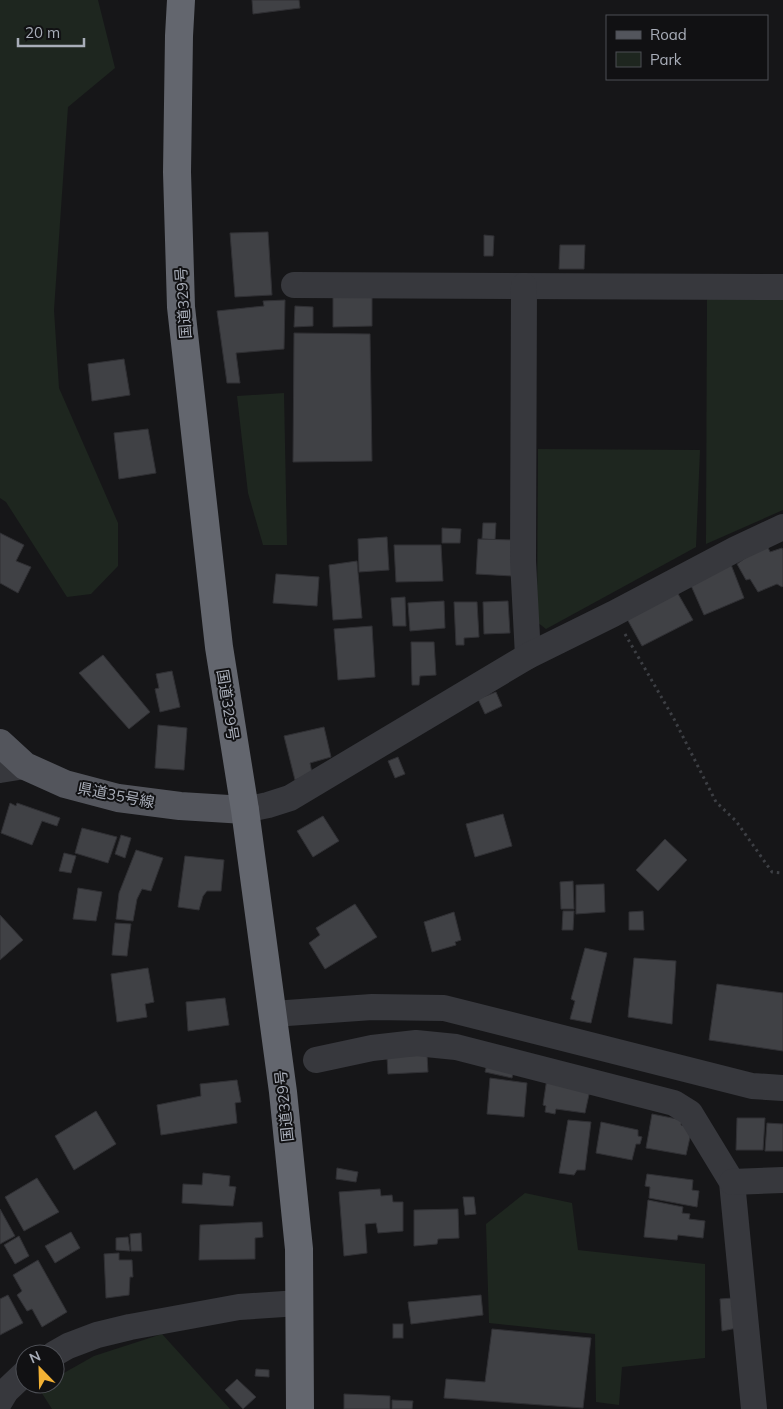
<svg xmlns="http://www.w3.org/2000/svg" width="783" height="1409" font-family="Mulish,'Noto Sans JP',sans-serif">
<rect width="100%" height="100%" fill="#161618"/>
<g fill="#1e261f">
<polygon points="0,0 98,0 115,68 68,107 54,310 59,388 118,523 118,566 91,594 67,597 6,502 0,498"/>
<polygon points="783,297 783,510 706,544 707,298"/>
<polygon points="284,393 287,545 263,545 248,493 237,396"/>
<polygon points="538,449 700,450 696,547 546,629 537,622"/>
<polygon points="525,1193 572,1203 578,1250 705,1264 705,1358 622,1367 619,1405 596,1402 595,1334 489,1323 486,1224"/>
<polygon points="162,1334 230,1409 52,1409 38,1387 44,1384 55,1384 55,1378 94,1356"/>
</g>
<g fill="#404145" stroke="#303034">
<polygon points="252,0 299,0 300,8 253,14"/>
<polygon points="268,232 272,295 235,297 230,233"/>
<polygon points="484,235 494,236 493,256 484,256"/>
<polygon points="560,245 585,245 584,269 559,269"/>
<polygon points="333,295 372,296 372,326 333,327"/>
<polygon points="285,300 284,349 236,353 240,383 227,383 217,311 264,306 263,301"/>
<polygon points="295,306 313,307 313,326 294,327"/>
<polygon points="294,333 370,334 372,461 293,462"/>
<polygon points="124,359 130,395 92,401 88,364"/>
<polygon points="148,429 156,473 119,479 114,433"/>
<polygon points="483,523 496,523 495,540 482,539"/>
<polygon points="442,528 461,529 460,543 442,543"/>
<polygon points="0,533 24,545 16,561 31,567 18,593 0,583"/>
<polygon points="387,537 389,570 359,572 358,539"/>
<polygon points="478,539 514,540 512,576 476,574"/>
<polygon points="766,543 770,552 782,548 783,550 783,586 782,587 777,584 758,592 750,579 746,580 737,564"/>
<polygon points="394,545 441,545 443,581 396,582"/>
<polygon points="357,561 362,618 333,620 329,565"/>
<polygon points="730,562 744,598 704,615 689,581"/>
<polygon points="276,574 319,577 317,606 273,603"/>
<polygon points="677,592 693,620 642,646 626,617"/>
<polygon points="405,597 406,626 393,626 391,598"/>
<polygon points="444,601 445,628 410,631 408,603"/>
<polygon points="508,601 510,633 484,634 483,602"/>
<polygon points="454,602 477,602 479,637 464,638 464,645 456,645"/>
<polygon points="372,626 375,677 338,680 334,629"/>
<polygon points="411,642 434,642 436,675 420,676 419,685 412,685"/>
<polygon points="103,655 150,712 129,729 79,673"/>
<polygon points="172,671 180,707 160,712 155,689 159,688 156,674"/>
<polygon points="496,692 502,706 485,714 478,699"/>
<polygon points="158,725 187,728 184,770 155,768"/>
<polygon points="324,727 331,757 310,763 312,773 295,780 284,736"/>
<polygon points="398,757 405,774 395,778 388,761"/>
<polygon points="10,803 16,806 17,803 60,818 57,826 42,821 32,845 1,833"/>
<polygon points="503,814 512,846 475,857 466,824"/>
<polygon points="323,816 339,841 313,857 297,831"/>
<polygon points="82,828 117,837 108,863 75,853"/>
<polygon points="121,835 131,838 125,858 115,854"/>
<polygon points="665,839 687,860 658,891 636,870"/>
<polygon points="136,850 163,858 151,891 142,889 137,899 133,921 116,919 119,893"/>
<polygon points="64,853 76,856 71,873 59,871"/>
<polygon points="185,856 224,860 221,891 207,891 203,896 199,910 178,907"/>
<polygon points="573,881 574,909 561,909 560,882"/>
<polygon points="604,884 605,912 576,914 576,885"/>
<polygon points="78,888 102,892 96,921 73,919"/>
<polygon points="355,904 377,937 325,969 309,943 320,935 316,928"/>
<polygon points="563,911 574,911 573,930 562,930"/>
<polygon points="643,911 644,930 629,930 629,912"/>
<polygon points="454,912 461,940 455,942 456,945 432,952 424,922"/>
<polygon points="0,915 23,940 0,960"/>
<polygon points="115,923 131,924 127,956 112,955"/>
<polygon points="585,948 607,953 591,1023 570,1019 575,1001 571,999"/>
<polygon points="634,958 676,961 672,1024 628,1017"/>
<polygon points="148,968 154,1002 145,1004 147,1017 117,1022 111,974"/>
<polygon points="717,984 783,993 783,1051 709,1040"/>
<polygon points="225,998 229,1025 188,1031 186,1002"/>
<polygon points="427,1055 428,1072 388,1074 387,1057"/>
<polygon points="488,1060 514,1067 512,1078 485,1072"/>
<polygon points="490,1078 527,1083 524,1117 487,1114"/>
<polygon points="547,1078 591,1085 585,1113 556,1109 555,1114 545,1112 546,1106 543,1105"/>
<polygon points="237,1080 241,1102 235,1103 237,1123 161,1135 157,1105 201,1096 200,1084"/>
<polygon points="96,1111 116,1144 74,1170 55,1136"/>
<polygon points="652,1114 682,1120 681,1125 688,1127 691,1133 686,1155 646,1148"/>
<polygon points="737,1118 765,1118 763,1150 736,1150"/>
<polygon points="568,1120 591,1122 585,1170 577,1170 574,1175 559,1173"/>
<polygon points="601,1122 638,1130 638,1136 642,1137 640,1144 636,1144 632,1160 596,1153"/>
<polygon points="767,1123 783,1124 783,1151 765,1151"/>
<polygon points="337,1168 358,1172 356,1182 336,1179"/>
<polygon points="203,1173 230,1176 229,1186 236,1187 233,1206 182,1203 183,1184 202,1185"/>
<polygon points="647,1174 693,1180 692,1190 699,1191 697,1207 649,1198 650,1187 645,1186"/>
<polygon points="37,1178 59,1212 24,1231 5,1197"/>
<polygon points="380,1189 381,1196 392,1195 393,1202 403,1202 403,1231 378,1233 376,1223 365,1224 367,1253 344,1256 339,1192"/>
<polygon points="463,1197 474,1197 476,1214 465,1215"/>
<polygon points="648,1200 683,1207 682,1213 690,1214 689,1219 705,1221 703,1238 678,1235 677,1240 644,1237"/>
<polygon points="0,1209 15,1236 0,1244"/>
<polygon points="458,1209 459,1238 438,1239 437,1244 414,1246 414,1210"/>
<polygon points="262,1222 263,1237 255,1238 255,1259 199,1260 200,1225"/>
<polygon points="71,1232 80,1248 55,1263 45,1246"/>
<polygon points="141,1233 142,1251 131,1251 130,1234"/>
<polygon points="19,1236 29,1256 15,1264 4,1245"/>
<polygon points="128,1237 130,1251 116,1250 116,1238"/>
<polygon points="119,1253 119,1260 132,1260 133,1277 130,1277 129,1295 106,1298 104,1254"/>
<polygon points="38,1260 67,1312 42,1327 32,1309 27,1311 17,1295 22,1291 13,1275"/>
<polygon points="8,1295 23,1323 0,1335 0,1299"/>
<polygon points="481,1295 483,1315 411,1324 408,1302"/>
<polygon points="733,1298 737,1328 722,1331 720,1299"/>
<rect x="393" y="1324" width="10" height="14"/>
<polygon points="492,1329 591,1338 583,1408 444,1398 446,1379 485,1382"/>
<polygon points="256,1369 269,1370 269,1377 255,1376"/>
<polygon points="237,1379 256,1397 243,1409 225,1390"/>
<polygon points="344,1394 390,1396 390,1409 344,1409"/>
<polygon points="392,1400 413,1401 412,1409 392,1409"/>
</g>
<g fill="none" stroke-linecap="round" stroke-linejoin="round">
<polyline stroke="#3d3f44" stroke-width="3" stroke-dasharray="2.5 4" stroke-linecap="butt" points="625,634 674,719 716,802 736,821 772,872 783,873"/>
<g stroke="#37383d" stroke-width="26">
<polyline points="294,285 783,287"/>
<polyline points="524,286 523,561 528,656"/>
<polyline points="0,770 25,766"/>
<polyline points="245,810 268,805 290,798 528,656 613,614 736,549 783,527"/>
<polyline points="273,1014 372,1007 444,1008 752,1086 783,1088"/>
<polyline points="316,1060 372,1048 416,1043 456,1047 674,1103 690,1113 732,1182 754,1409"/>
<polyline points="732,1182 783,1180"/>
<polyline points="54,1354 68,1346 97,1335 130,1327 239,1307 299,1303"/>
<polyline points="0,1401 6,1391 25,1373"/>
</g>
<polyline stroke="#53555c" stroke-width="28" points="0,743 25,766 65,784 118,798 180,806 245,810"/>
<polyline stroke="#63666e" stroke-width="28" points="181,0 179,36 177,172 181,307 219,647 245,810 283,1092 299,1249 300,1409"/>
</g>
<g text-anchor="middle" dominant-baseline="central" stroke-width="4" stroke-linejoin="round" paint-order="stroke">
<g font-size="15" fill="#a8adb8" stroke="#111113">
<text transform="translate(183 303) rotate(-94)">国道329号</text>
<text transform="translate(228 705) rotate(81)">国道329号</text>
<text transform="translate(116 795) rotate(11)">県道35号線</text>
<text transform="translate(284 1106) rotate(-96)">国道329号</text>
</g>
</g>
<rect x="606" y="15" width="162" height="65" fill="#111113" stroke="#4d4f55"/>
<rect x="616" y="31" width="25" height="8" fill="#53555c" stroke="#4d4f55"/>
<text x="650" y="40" font-size="15" fill="#a8adb8">Road</text>
<rect x="616" y="52" width="25" height="15" fill="#1e261f" stroke="#4d4f55"/>
<text x="650" y="65" font-size="15" fill="#a8adb8">Park</text>
<g transform="translate(40 1369) rotate(337)"><circle r="24" fill="#111113" stroke="#4d4f55"/>
<path d="M0-4L9 19L0 12L-9 19Z" fill="#f2b134"/>
<text y="-8" font-size="14" font-weight="bold" text-anchor="middle" fill="#a8adb8">N</text>
</g>
<path d="M18 38v8h66v-8" fill="none" stroke="#a8adb8" stroke-width="2.5"/>
<text x="25" y="38" font-size="15" fill="#a8adb8" stroke="#111113" stroke-width="4" paint-order="stroke">20 m</text>
</svg>
